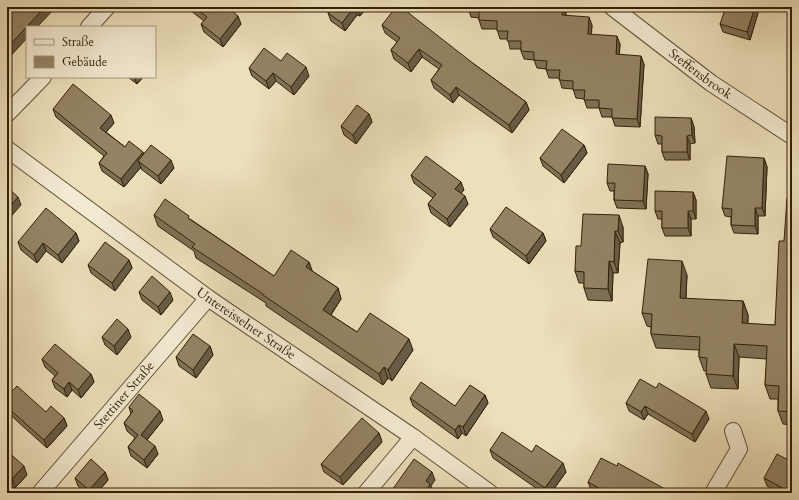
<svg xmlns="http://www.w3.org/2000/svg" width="799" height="500" font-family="Cardo,serif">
<rect width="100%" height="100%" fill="#ecdfba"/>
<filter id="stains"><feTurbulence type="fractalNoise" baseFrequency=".005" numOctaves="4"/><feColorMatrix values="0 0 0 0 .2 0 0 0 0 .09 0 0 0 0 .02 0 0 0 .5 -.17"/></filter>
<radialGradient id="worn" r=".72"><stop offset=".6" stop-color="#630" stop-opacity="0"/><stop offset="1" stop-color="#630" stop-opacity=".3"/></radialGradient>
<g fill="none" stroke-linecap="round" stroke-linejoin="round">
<defs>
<g id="street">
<path id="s1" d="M612 7 711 83 792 136"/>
<polyline points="89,27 107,7"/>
<polyline points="7,114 43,77"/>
<path id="s2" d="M7 149 208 298 413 437 490 493"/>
<path id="s3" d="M40 493 208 298"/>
<polyline points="366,493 413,437"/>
<polyline points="713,493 739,449 733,431"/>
</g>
</defs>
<use href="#street" stroke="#605033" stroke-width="18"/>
<use href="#street" stroke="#f3ead2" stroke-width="16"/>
</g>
<g fill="#7e7156" stroke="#322006">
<polygon points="186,7 227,7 241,24 223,47 204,32 201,24 204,21"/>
<polygon points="332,7 367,7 360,16 357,15 345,31 331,21 328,13"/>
<polygon points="455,7 566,7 566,15 592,25 591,34 620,44 619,54 644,64 640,127 615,126 612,117 602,117 599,108 587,108 584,99 576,98 573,89 562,88 559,78 549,78 546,69 537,68 534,60 524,59 521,51 521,49 510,49 508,39 500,39 497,29 482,29 479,20 479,18 471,17 469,10 456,9"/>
<polygon points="758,13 750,40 723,32 720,24"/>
<polygon points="382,25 474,64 526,102 529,110 512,133 459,95 453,103 434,88 431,80 439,69 422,57 411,72 394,59 391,50 397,42 385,33"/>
<polygon points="281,61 309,76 294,95 276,81 269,89 252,76 249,68"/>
<polygon points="128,77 143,77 137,84"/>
<polygon points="53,109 114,123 106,132 125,147 144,154 174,168 161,184 141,169 141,167 124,187 102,171 99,163 104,156 56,117"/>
<polygon points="369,114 372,122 356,144 344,135 341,126"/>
<polygon points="691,118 694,127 695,143 690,144 690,160 665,160 662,152 662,144 658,144 655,135"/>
<polygon points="584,145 587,153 564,183 543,166 540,158"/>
<polygon points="764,158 767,167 765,216 758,216 758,234 734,233 731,225 731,217 725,216 722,208"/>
<polygon points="645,166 648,174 646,209 617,208 614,200 614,191 610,191 607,183"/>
<polygon points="411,175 464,190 461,193 468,204 450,227 431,213 428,204 433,198 414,183"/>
<polygon points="693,192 696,200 696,219 691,219 691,236 665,236 662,228 662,219 658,219 655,211"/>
<polygon points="792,199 792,425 783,424 778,411 778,399 770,399 765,385 767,359 739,357 738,389 711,388 706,374 707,371 704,371 699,357 699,350 656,348 651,334 651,327 647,326 642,313 687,275 686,299 743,301 748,315 748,324 775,325 784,241"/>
<polygon points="154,215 190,219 274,276 309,262 312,271 338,288 341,299 331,315 357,332 413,350 392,381 388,378 383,385 266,306 266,303 196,258 194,251 158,226"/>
<polygon points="623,227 623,242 620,243 618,273 613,273 612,301 588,300 584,288 584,283 579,283 575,271 581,246"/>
<polygon points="490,229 543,233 546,241 529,264 493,237"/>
<polygon points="76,233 79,241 62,263 46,251 37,263 21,250 18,242"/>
<polygon points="129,260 132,268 115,291 91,273 88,265"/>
<polygon points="139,292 173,300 161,315 142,300"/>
<polygon points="102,337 131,337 117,355 105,345"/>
<polygon points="210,346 213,355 196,378 179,366 176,357"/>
<polygon points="42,359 91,374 94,382 81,398 72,390 67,397 55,388 52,380 55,376 45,367"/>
<polygon points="485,395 488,403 466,436 462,433 458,439 413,406 410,398 455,406"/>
<polygon points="7,396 46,412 64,418 67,426 47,448 7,412"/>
<polygon points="626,403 709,419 695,442 648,414 644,420 629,411"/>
<polygon points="129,407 163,420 147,440 158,454 147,468 131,456 128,447 135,438 127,431 124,423 131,414"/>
<polygon points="379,433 382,442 343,485 324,472 321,464"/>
<polygon points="490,450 566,472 551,493 543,493 493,458"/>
<polygon points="7,451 27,475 15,488 9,488 7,485"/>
<polygon points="105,472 108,480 97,493 86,493 78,486 75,478"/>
<polygon points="764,478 792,493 780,493 767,486"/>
<polygon points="588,482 667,493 596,493 591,490"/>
</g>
<g fill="#675c46" stroke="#322006">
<polygon points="45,7 56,7 37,27 27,27 27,38 7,60 7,48"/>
<polygon points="354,7 357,15 345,31 342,23"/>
<polygon points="357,7 367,7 360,16 357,8"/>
<polygon points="563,7 566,7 565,23 562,15"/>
<polygon points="755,7 756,7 758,13 750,40 747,32"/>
<polygon points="238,16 241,24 223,47 220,39"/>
<polygon points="589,17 592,25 591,42 588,34"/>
<polygon points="617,36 620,44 619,62 616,54"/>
<polygon points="419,49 422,57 411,72 408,63"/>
<polygon points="641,56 644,64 640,127 637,119"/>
<polygon points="306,67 309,76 294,95 291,87"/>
<polygon points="273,73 276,81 269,89 266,81"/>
<polygon points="134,77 143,77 137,84"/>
<polygon points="456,87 459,95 453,103 450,95"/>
<polygon points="526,102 529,110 512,133 509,125"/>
<polygon points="369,114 372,122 356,144 353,135"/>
<polygon points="111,115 114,123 103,136 100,128"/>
<polygon points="691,118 694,127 695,143 692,135"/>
<polygon points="687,136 690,144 690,160 687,152"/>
<polygon points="584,145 587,153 564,183 561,175"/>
<polygon points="143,152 146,160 138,161 141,167 124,187 121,179"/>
<polygon points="764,158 767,167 765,216 762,208"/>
<polygon points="171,160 174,168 161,184 158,176"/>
<polygon points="645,166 648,174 646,209 643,201"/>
<polygon points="461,182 464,190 458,197 455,189"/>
<polygon points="693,192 696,200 696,219 693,211"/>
<polygon points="465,196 468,204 450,227 447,219"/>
<polygon points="18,197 21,205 7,221 7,210"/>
<polygon points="755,208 758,216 758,234 755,226"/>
<polygon points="688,211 691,219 691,236 688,228"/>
<polygon points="619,215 623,227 623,242 618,231"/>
<polygon points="615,231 620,243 618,273 614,262"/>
<polygon points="76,233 79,241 62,263 58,255"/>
<polygon points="543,233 546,241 529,264 526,256"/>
<polygon points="43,243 46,251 37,263 34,255"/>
<polygon points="129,260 132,268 115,291 112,283"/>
<polygon points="609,261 613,273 612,301 608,289"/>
<polygon points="682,261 687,275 685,312 680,298"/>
<polygon points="309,262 313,273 306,267"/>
<polygon points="338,288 341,299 327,320 323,310"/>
<polygon points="170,292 173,300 161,315 158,307"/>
<polygon points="743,301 748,315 747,337 742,323"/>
<polygon points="128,329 131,337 117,355 114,346"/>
<polygon points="409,339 413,350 392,381 388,370"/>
<polygon points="734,344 739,357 738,389 733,376"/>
<polygon points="210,346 213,355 196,378 193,370"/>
<polygon points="384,367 388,378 383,385 379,374"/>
<polygon points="91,374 94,382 81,398 78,390"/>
<polygon points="69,382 72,390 67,397 64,389"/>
<polygon points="485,395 488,403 466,436 463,427"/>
<polygon points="645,406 648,414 644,420 641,412"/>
<polygon points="160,411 163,420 144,443 141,435"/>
<polygon points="706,411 709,419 695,442 692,434"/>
<polygon points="64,418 67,426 47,448 44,440"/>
<polygon points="459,425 462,433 458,439 455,430"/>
<polygon points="379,433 382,442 343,485 340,477"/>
<polygon points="155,446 158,454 147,468 144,460"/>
<polygon points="563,463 566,472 551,493 547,493 545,488"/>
<polygon points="24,466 27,475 15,488 12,479"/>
<polygon points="105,472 108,480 97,493 90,493 89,490"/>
<polygon points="432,472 435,480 431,486 433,492 429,493 426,481"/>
<polygon points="605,488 607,493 604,493 604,491"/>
<polygon points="665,489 667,493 663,493"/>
</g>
<g fill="#938364" stroke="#322006">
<polygon points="7,7 45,7 7,48"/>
<polygon points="194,7 227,7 238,16 220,39 201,24 207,17"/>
<polygon points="332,7 354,7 342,23 328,13"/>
<polygon points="396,7 401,7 474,64 526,102 509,125 456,87 450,95 431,80 442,65 419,49 408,63 391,50 400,38 382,25"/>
<polygon points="469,7 563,7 562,15 589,17 588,34 617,36 616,54 641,56 637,119 612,118 612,109 599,108 599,100 584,100 585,90 573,90 573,81 559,80 560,70 546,70 547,61 534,60 534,52 521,51 521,41 507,41 508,31 497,31 497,21 479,20 479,10 468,9"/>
<polygon points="726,7 755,7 747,32 720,24"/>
<polygon points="264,48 281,61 287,53 306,67 291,87 273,73 266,81 249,68"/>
<polygon points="73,84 111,115 100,128 125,147 129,141 143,152 121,179 99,163 107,153 53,109"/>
<polygon points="357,105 369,114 353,135 341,126"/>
<polygon points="655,117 691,118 692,135 687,136 687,152 662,152 662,136 655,135"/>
<polygon points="562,129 584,145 561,175 540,158"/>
<polygon points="151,145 171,160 158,176 138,161"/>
<polygon points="426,156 461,182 455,189 465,196 447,219 428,204 436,194 411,175"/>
<polygon points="727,156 764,158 762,208 755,208 755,226 731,225 732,209 722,208"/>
<polygon points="608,164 645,166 643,201 614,200 615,183 607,183"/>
<polygon points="7,187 18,197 7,210"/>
<polygon points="655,191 693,192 693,211 688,211 688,228 662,228 662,211 655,211"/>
<polygon points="787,198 792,199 792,412 778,411 779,386 765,385 767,346 734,344 733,376 706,374 707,358 699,357 700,337 651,334 652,314 642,313 648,259 682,261 680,298 743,301 742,323 775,325 779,241 784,241"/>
<polygon points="165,199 189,216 188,218 274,276 291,250 309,262 306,267 338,288 323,310 357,332 370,313 409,339 388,370 384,367 379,374 263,295 263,294 192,247 195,244 154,215"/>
<polygon points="506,207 543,233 526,256 490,229"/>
<polygon points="46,208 76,233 58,255 43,243 34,255 18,242"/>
<polygon points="583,214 619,215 618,231 615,231 614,262 609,261 608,289 584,288 584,272 575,271 576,246 581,246"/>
<polygon points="105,242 129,260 112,283 88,265"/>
<polygon points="152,276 170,292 158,307 139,292"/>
<polygon points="117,319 128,329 114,346 102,337"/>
<polygon points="193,334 210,346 193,370 176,357"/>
<polygon points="55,344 91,374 78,390 69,382 64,389 52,380 58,373 42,359"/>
<polygon points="640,379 656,388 659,383 706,411 692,434 645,406 641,412 626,403"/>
<polygon points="421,382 455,406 470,385 485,395 463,427 459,425 455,430 410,398"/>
<polygon points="17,386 46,412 51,406 64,418 44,440 7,407 7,396"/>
<polygon points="139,394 160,411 141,435 155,446 144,460 128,447 138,435 124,423 133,411 129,407"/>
<polygon points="362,418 379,433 340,477 321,464"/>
<polygon points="502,432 532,452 536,445 563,463 545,488 490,450"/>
<polygon points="7,451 24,466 12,479 7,479"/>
<polygon points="777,454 792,462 792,493 764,478"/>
<polygon points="601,458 617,466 618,463 665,489 663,493 615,493 605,488 604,491 588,482"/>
<polygon points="91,459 105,472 89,490 75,478"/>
<polygon points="414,459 432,472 426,481 430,484 428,488 435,493 390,493"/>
</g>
<g text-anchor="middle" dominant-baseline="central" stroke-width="3.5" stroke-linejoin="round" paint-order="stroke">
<g font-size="13" fill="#322006" stroke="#f3ead2">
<text stroke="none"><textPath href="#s1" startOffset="111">Steffensbrook</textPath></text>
<text stroke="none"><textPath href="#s2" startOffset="296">Untereisselner Straße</textPath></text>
<text stroke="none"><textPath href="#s3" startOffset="129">Stettiner Straße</textPath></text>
</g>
</g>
<rect width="799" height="500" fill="none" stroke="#ecdfba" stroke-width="24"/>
<rect x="8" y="8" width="783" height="484" fill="none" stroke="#322006" stroke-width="2"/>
<rect x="12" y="12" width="775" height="476" fill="none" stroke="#322006"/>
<rect x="26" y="26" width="130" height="52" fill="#f3ead2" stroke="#a69980"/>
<rect x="34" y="39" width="20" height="6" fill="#f3ead2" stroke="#a69980"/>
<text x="62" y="46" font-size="12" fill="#322006">Straße</text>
<rect x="34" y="56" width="20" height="12" fill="#938364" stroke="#a69980"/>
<text x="62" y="66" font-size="12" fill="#322006">Gebäude</text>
<rect width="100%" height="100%" filter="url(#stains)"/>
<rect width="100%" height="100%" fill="url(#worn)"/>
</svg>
